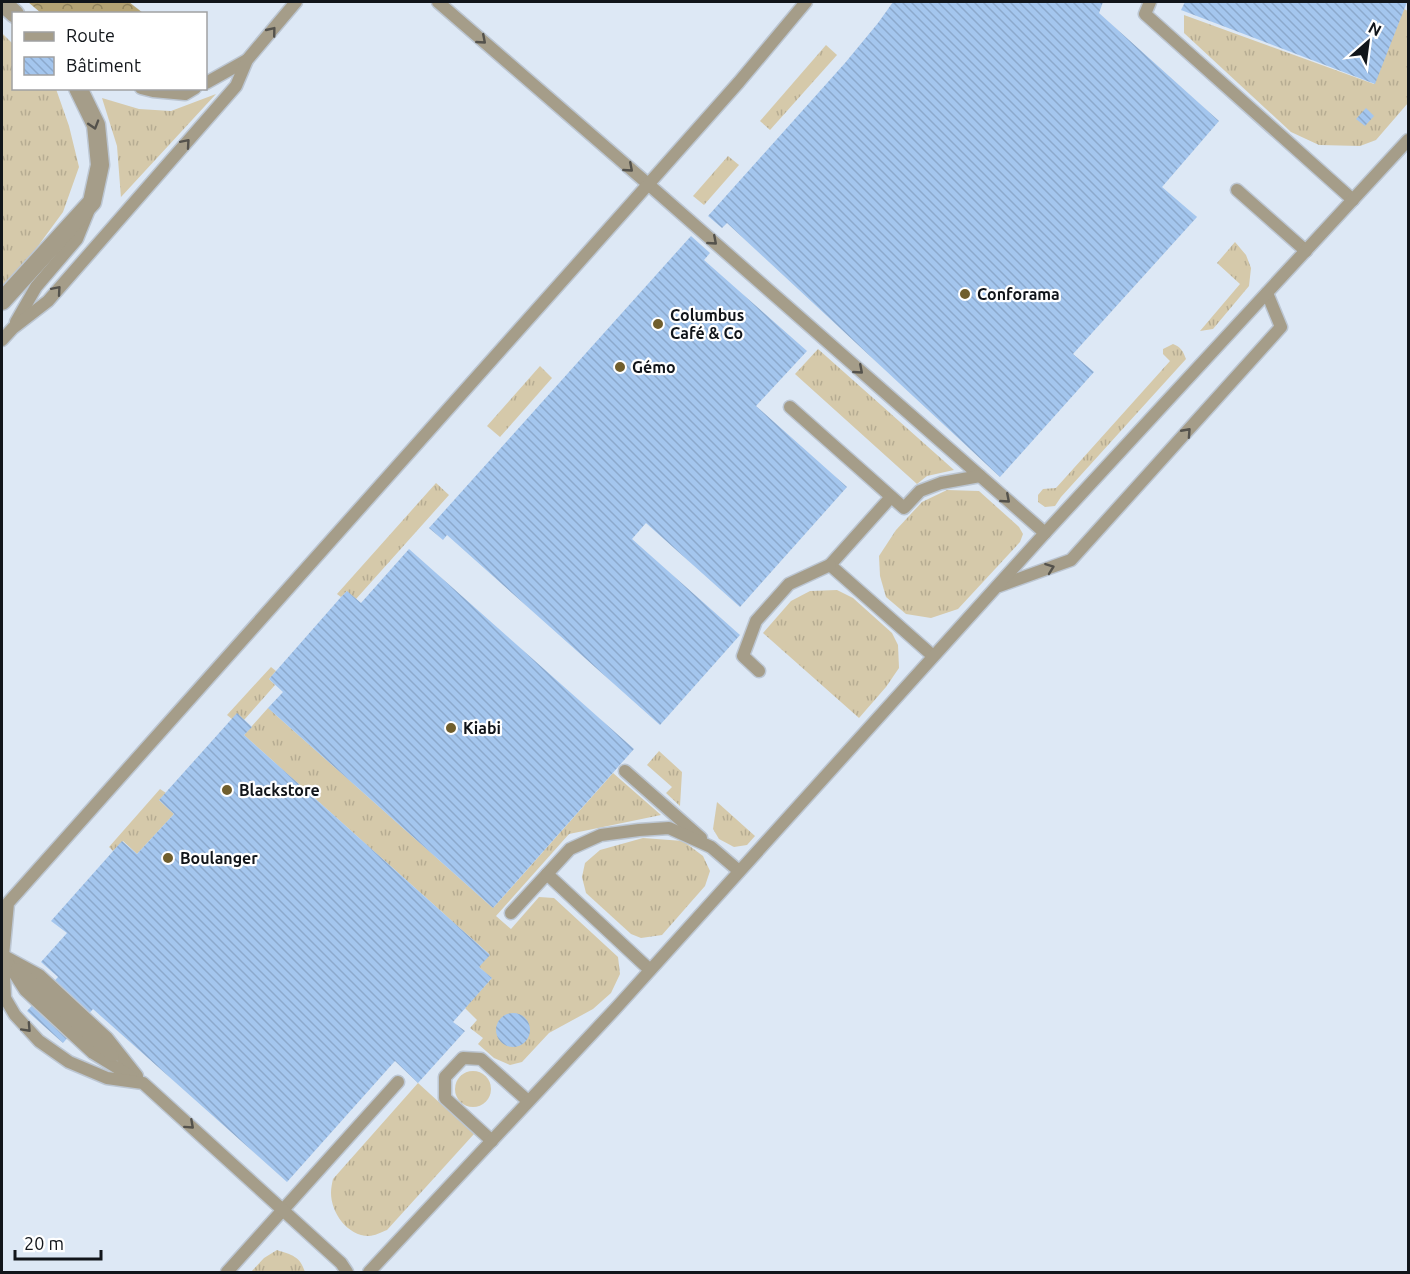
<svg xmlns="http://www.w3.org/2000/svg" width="1410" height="1274" font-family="Ubuntu,sans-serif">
<defs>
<pattern id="grass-tufts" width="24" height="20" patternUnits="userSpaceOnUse" patternTransform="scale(1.5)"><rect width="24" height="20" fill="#d5c9aa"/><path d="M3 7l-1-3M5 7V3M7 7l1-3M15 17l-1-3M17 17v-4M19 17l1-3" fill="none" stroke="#b6ac92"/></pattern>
<pattern id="forest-crowns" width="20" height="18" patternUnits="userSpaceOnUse" patternTransform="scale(1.5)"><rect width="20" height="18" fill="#b4a374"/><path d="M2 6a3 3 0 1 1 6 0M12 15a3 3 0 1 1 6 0" fill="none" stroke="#91845e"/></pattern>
<pattern id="building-back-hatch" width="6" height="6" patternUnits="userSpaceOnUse" patternTransform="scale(1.5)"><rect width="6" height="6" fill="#a4c6ee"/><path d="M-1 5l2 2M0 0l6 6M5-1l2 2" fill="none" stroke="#8ca9cc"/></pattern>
</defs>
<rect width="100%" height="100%" fill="#dde8f5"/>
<g fill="url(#grass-tufts)">
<polygon points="1404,9 1408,11 1408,103 1376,140 1360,146 1319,145 1291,132 1184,33 1184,15 1374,84"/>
<polygon points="2,33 13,44 14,88 56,89 69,126 79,167 63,212 30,257 2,286"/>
<polygon points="826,45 837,55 770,130 760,121"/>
<polygon points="216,94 121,197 121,198 117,146 102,98 139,109 171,111"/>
<polygon points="728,156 739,165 704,205 693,196"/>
<polygon points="1235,242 1246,255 1251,268 1249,286 1213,329 1200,331 1240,284 1217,263"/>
<path d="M1173 344C1181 347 1183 351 1186 359L1061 497 1055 506 1045 507 1038 502V495L1043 489 1056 488 1170 361 1163 354V349Z"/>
<polygon points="818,349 954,470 927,476 917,484 795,374"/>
<polygon points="540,366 552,378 500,437 487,426"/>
<polygon points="436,483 449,495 356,599 347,591 341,597 337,594"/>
<polygon points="947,490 979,491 1019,527 1023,534 1020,542 958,609 931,618 906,614 886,597 880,576 879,556 896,530 922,502"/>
<polygon points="837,590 853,598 892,633 898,645 899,668 886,687 859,718 763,633 791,601 810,591"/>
<polygon points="271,667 276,671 269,679 275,685 244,720 232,719 227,715"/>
<polygon points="268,708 493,908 613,773 661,815 569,834 496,916 511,929 539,897 554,898 618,957 620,974 611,993 593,1009 549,1033 522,1062 510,1065 494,1058 478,1044 483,1038 470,1028 477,1020 465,1008 492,978 479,967 489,954 244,735"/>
<polygon points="659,751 682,772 680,806 666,793 672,787 647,765"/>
<polygon points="160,789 166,793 159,800 174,814 137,854 123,841 113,851 109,847"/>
<polygon points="717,802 755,836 747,845 734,847 719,839 713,829"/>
<polygon points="643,838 683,841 703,856 710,871 705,886 662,935 641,938 631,934 586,893 582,877 585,863 600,850"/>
<circle cx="473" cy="1089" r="18"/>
<path d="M418 1083 474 1134 387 1230C382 1232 374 1236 369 1236 347 1236 331 1212 331 1193 331 1188 332 1183 333 1179Z"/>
<path d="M277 1250C292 1255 300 1256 305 1272H251L264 1258Z"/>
</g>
<polygon fill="url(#forest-crowns)" points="28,2 129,2 143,13 41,13"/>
<g fill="url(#building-back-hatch)">
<polygon points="893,2 1103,2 1099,13 1219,121 1162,187 1197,217 1073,354 1094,372 1000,477 727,223 722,228 708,216 845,63 878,23"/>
<polygon points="1185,2 1407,2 1375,84 1181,10"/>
<polygon points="1366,108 1374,116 1365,126 1356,119"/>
<polygon points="691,236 710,253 704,260 807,351 756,406 847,487 740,607 646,523 632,539 740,635 660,725 447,535 443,540 429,528"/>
<polygon points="409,549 634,749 493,908 268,708 283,692 269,679 341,597 347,591 361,603"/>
<polygon points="237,713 252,727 244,735 490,955 479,967 492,978 453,1022 465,1031 418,1083 395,1061 287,1182 93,1009 63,1043 27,1011 58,977 41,962 67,933 51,921 122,841 137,854 174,814 159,800"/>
<circle cx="513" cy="1030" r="17"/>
</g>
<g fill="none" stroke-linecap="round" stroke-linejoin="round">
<defs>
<g id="service">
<polyline points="438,2 648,184 1045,533"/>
<polyline points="1150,2 1145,14 1353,200"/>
<polyline points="206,83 247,60"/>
<polyline points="141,88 153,91 185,94 195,88"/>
<polyline points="1237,190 1306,251"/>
<polyline points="16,322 36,287 77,239 88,212"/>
<polyline points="2,340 13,328 48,301 236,86 247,60 296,2"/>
<polyline points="790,407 904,508 920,491 941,483 980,476"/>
<polyline points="891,497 830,565 933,656"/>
<polyline points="999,586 1071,560 1281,327 1267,293"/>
<polyline points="759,671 743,656 756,621 789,584 830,565"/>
<polyline points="625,771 701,838"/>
<polyline points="511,913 547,874"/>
<polyline points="4,956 39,975 107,1038 137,1076"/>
<polyline points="4,957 25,990 93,1053 137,1080"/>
<polyline points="17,969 113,1056"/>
<polyline points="650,970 547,874 570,849 601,835 639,830 669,828 711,847 739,871"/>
<polyline points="492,1141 445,1098 445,1077 463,1058 481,1059 528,1101"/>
<polyline points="227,1272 398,1082"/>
<polyline points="347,1272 341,1263 143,1083 107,1078 69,1062 39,1041 15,1015 5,998 3,956 8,903 629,206 739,82 806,2"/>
<polyline points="369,1272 617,1007 1045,533 1408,140"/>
</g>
<g id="minor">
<polyline points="2,2 15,14"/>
<polyline points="2,301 92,202 100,165 96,125 78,88"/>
</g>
</defs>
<use href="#service" stroke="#bcc6d2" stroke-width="15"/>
<use href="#minor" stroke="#bcc6d2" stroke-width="21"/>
<use href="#service" stroke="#a59d89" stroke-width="12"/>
<use href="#minor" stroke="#a59d89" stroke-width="18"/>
</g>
<defs><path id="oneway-chevron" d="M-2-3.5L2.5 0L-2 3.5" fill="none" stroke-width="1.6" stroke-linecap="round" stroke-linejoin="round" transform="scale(1.5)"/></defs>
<g stroke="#54524c">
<use href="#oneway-chevron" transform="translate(272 31) rotate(-51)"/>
<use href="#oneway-chevron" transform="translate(482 40) rotate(41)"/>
<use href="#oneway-chevron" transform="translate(94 125) rotate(73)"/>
<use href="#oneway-chevron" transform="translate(186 143) rotate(-49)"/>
<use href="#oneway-chevron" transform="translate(629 168) rotate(41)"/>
<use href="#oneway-chevron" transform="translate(713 241) rotate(41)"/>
<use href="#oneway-chevron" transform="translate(57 290) rotate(-49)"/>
<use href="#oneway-chevron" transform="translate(859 370) rotate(41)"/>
<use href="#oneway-chevron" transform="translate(1187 432) rotate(-48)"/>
<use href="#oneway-chevron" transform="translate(1006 499) rotate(41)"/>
<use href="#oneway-chevron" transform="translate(1050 568) rotate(-20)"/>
<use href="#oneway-chevron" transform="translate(27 1028) rotate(47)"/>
<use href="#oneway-chevron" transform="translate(190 1125) rotate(42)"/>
</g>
<g fill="#705e2d" stroke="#fff" stroke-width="2">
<circle cx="965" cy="294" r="6"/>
<circle cx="658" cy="324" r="6"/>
<circle cx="620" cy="367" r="6"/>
<circle cx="451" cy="728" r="6"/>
<circle cx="227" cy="790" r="6"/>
<circle cx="168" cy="858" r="6"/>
</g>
<g text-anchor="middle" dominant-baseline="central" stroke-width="4.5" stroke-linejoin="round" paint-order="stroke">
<g font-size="16" font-weight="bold" fill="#11151a" stroke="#fff" text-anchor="start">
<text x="977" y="294">Conforama</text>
<text x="670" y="315">Columbus<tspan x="670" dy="18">Café &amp; Co</tspan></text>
<text x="632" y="367">Gémo</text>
<text x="463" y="728">Kiabi</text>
<text x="239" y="790">Blackstore</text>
<text x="180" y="858">Boulanger</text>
</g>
</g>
<rect width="1410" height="1274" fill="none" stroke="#11151a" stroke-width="6"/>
<rect x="12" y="12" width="195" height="78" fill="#ffffff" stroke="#a0a1a3" stroke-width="1.5"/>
<rect x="24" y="32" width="30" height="9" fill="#a59d89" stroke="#a0a1a3" stroke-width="1.5"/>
<text x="66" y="42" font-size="18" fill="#11151a">Route</text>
<rect x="24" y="57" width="30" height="18" fill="url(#building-back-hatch)" stroke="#a0a1a3" stroke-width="1.5"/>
<text x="66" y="72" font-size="18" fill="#11151a">Bâtiment</text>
<g transform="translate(1368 42) rotate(28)" stroke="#ffffff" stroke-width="4.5" paint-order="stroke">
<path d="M0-4.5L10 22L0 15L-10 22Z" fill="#11151a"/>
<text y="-9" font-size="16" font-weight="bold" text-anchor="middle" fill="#11151a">N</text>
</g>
<path d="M15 1250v9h86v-9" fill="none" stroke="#11151a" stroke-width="3"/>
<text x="24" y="1250" font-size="18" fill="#11151a" stroke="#ffffff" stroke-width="4.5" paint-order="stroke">20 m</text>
</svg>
